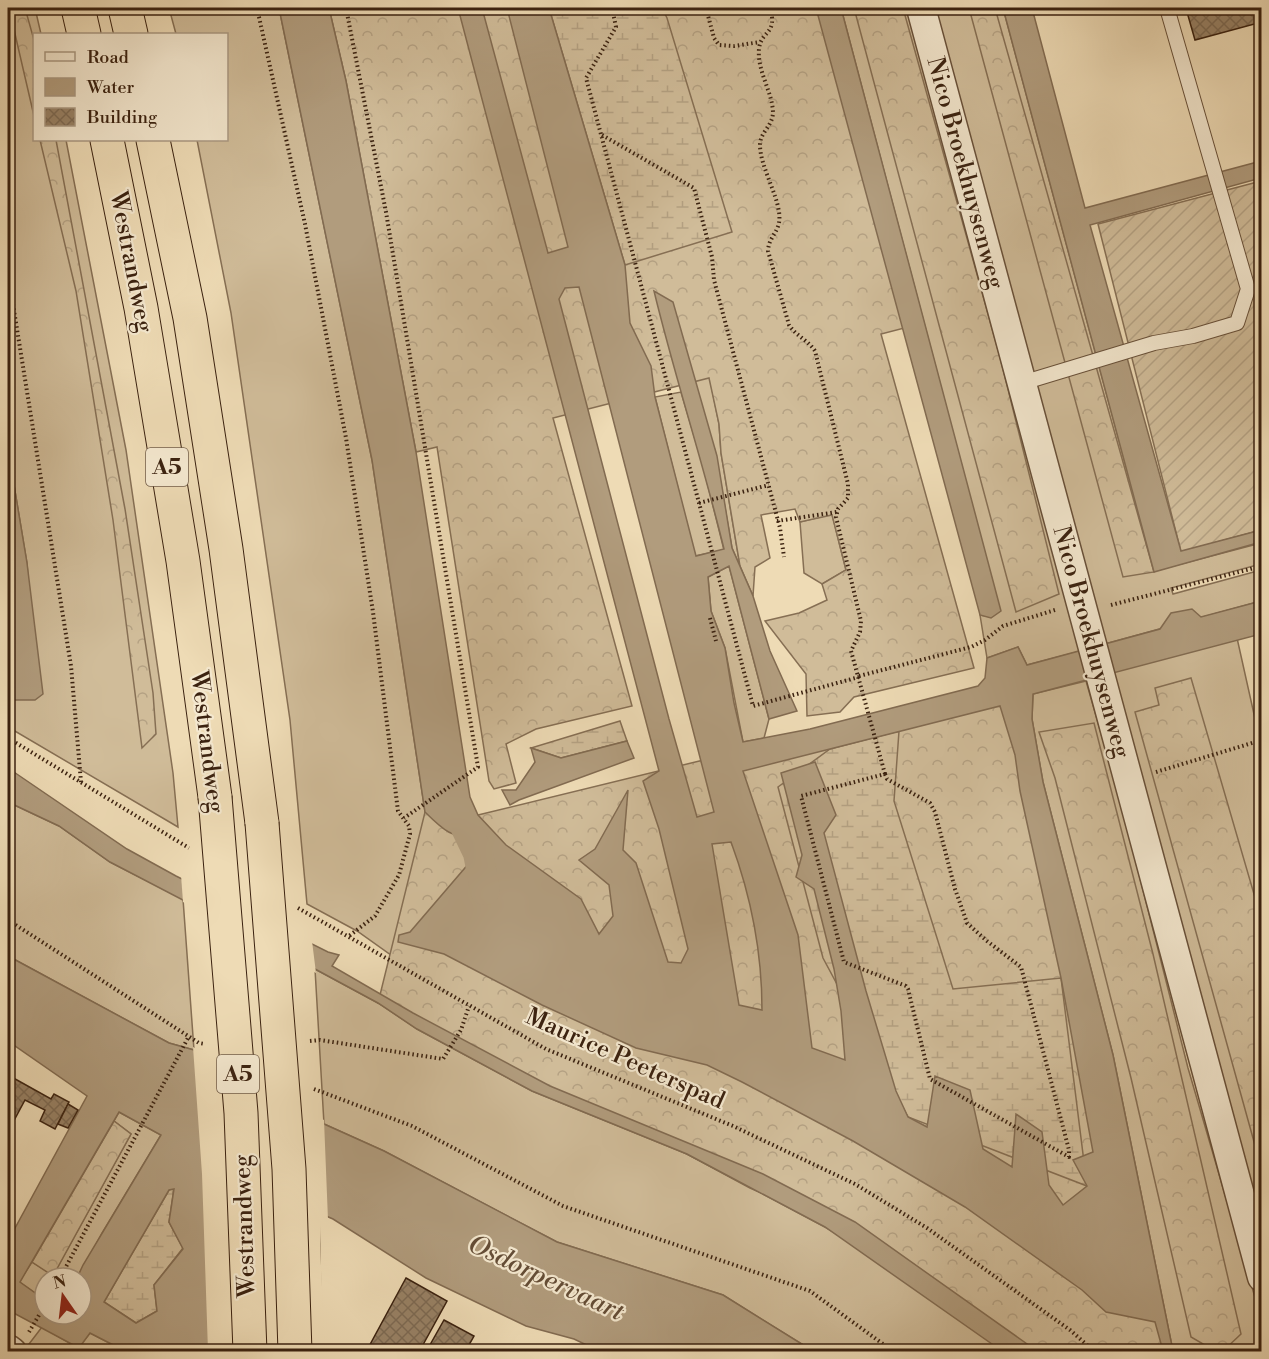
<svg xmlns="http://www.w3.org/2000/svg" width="1269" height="1359" font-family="'Libre Bodoni',serif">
<defs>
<pattern id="forest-crowns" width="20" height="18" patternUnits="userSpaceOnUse" patternTransform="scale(1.5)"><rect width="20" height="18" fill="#d0bc99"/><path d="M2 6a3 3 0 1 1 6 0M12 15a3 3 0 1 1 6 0" fill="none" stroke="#b4a183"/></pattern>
<pattern id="wetland-marsh" width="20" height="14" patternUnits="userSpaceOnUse" patternTransform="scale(1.5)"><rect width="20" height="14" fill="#d0bc99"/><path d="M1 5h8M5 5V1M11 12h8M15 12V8" fill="none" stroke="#b4a183"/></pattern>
<pattern id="garden-furrows" width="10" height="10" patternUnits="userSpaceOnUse" patternTransform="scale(1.5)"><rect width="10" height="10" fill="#d0bc99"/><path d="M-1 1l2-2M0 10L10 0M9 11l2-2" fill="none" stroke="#b4a183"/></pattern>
<pattern id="building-cross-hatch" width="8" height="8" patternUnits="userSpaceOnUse" patternTransform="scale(1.5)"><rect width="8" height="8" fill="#988266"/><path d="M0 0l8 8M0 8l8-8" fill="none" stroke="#7d6a53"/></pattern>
</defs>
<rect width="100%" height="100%" fill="#eedbb5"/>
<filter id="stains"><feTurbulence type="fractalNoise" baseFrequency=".00333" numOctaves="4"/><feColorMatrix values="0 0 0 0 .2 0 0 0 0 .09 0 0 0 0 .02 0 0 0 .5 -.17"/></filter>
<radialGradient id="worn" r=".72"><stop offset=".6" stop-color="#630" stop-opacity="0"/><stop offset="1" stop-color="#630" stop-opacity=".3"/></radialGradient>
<g fill="#d0bc99" stroke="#866f54" stroke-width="1.5">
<polygon points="8,8 35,8 41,34 34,34 34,140 66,140 126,450 173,773 178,827 8,727 8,692 13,700 29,591 27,563 8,449"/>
<polygon points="169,8 279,8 372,460 425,812 443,831 398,960 357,931 307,904 290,720 231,313 197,140 226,140 226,34 176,34"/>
<polygon points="841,8 911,8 1081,651 1027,665 1018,647 987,658 980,615 991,617 1000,611"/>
<polygon points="933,8 1003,8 1154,571 1261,543 1261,564 1171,588 1173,594 1261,570 1261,601 1105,644"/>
<polygon points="620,236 692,289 719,424 721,453 740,566 732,548 715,450"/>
<polygon points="681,392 703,466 724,550 695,556 655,397"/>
<polygon points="832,514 846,570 822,584 804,573 800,522"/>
<polygon points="729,566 769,719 764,738 743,742 725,648 711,611 708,577"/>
<polygon points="1235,629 1262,750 1261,1240 1110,661"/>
<path d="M1086 681 1121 803 1188 1068 1261 1318C1261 1329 1258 1342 1261 1351H1173L1113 1055 1043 782 1032 719 1033 694Z"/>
<polygon points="8,802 59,826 110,862 183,899 194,1050 169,1043 8,956"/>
<polygon points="315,969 378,1003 417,1029 532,1091 687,1154 750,1188 834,1225 1002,1351 813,1351 723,1295 557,1242 384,1151 324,1124"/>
<polygon points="119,1112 161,1135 102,1233 78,1278 45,1278 45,1300 19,1282 32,1262 53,1275 131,1134 114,1121"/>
<polygon points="42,1327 78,1348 90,1333 125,1351 42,1351 29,1344"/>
</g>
<g fill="url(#forest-crowns)" stroke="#866f54" stroke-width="1.5">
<polygon points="9,8 25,8 34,40 34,116"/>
<polygon points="329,8 831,8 916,325 881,334 974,668 854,697 840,712 807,716 806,674 765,621 799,613 827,600 822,584 846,570 832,515 800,522 795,509 761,515 770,558 755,567 753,596 740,566 721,453 719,424 709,378 553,418 632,706 536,729 506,744 516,783 494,789 489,781 437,447 416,452 346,81"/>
<polygon points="854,8 903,8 1000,357 1059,594 1016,612"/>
<polygon points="969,8 995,8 1154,572 1123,577"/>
<polygon points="40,140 56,140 125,509 153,693 156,734 142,748 113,520 76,291"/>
<polygon points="1191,678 1261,918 1261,1167 1135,712 1159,705 1155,688"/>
<polygon points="1015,684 1167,1351 1002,1351 923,1286 825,1227 687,1154 378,1003 425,812 458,817 478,815"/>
<polygon points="1094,723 1153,954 1241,1334 1223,1351 1215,1351 1191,1337 1131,1078 1055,778 1039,732"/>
<polygon points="114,1121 131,1134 53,1276 32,1262"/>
</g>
<g fill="url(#wetland-marsh)" stroke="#866f54" stroke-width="1.5">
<polygon points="549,8 662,8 667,18 732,232 625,265"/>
<polygon points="620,721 627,741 561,758 531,748"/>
<polygon points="899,731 894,801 953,989 1061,978 1087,1186 908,1117 823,958 778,787 830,749"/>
<polygon points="174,1188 169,1222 183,1248 154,1285 157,1311 136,1323 104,1302 169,1190"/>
</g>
<polygon fill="url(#garden-furrows)" stroke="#866f54" stroke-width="1.5" points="1261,181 1261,530 1181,552 1098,224"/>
<g fill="#b19c7d" stroke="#826b51" stroke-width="1.5" fill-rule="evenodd">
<path d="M279 8H329L346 81 416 452 470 797 478 815 506 845 581 899 599 934 613 916 609 885 579 860 595 849 628 790 623 850 636 863 668 962 681 963 688 949 659 829 643 781 659 771 458 8H482L548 253 568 247 507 8H549L625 265 630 323 651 366 655 397 696 556 724 549C703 462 675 378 654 291L673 302 717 456 732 548 753 596 770 651 797 711 769 719 729 566 708 577 711 611 725 648 734 703 743 742 810 729 978 686 985 678 987 658 1018 647 1027 665 1160 629 1171 613 1192 609 1201 617 1261 601V634L1033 694 1032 719 1043 782 1113 1055 1173 1351H1163L1155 1322 1106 1312 1082 1290 965 1207 853 1141 742 1082 707 1065 636 1048 542 1005 444 954 398 942 399 935 410 932 482 848 480 839C451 837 445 832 425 812L372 460ZM579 287 714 812 697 817 669 719 559 299 565 288ZM1000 706 1015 755 1020 791 1061 978 1093 1152 1073 1160 1087 1186 1063 1205 1049 1185 1042 1132 1016 1114 1012 1167 983 1149 970 1090 935 1076 927 1127 908 1117 896 1091 866 991 824 833 836 815 815 762 781 773 802 855 796 877 814 889 834 969 841 1011 845 1060 812 1048 798 935 743 771ZM731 842C751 896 762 952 762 1010L739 1005 712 844Z"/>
<polygon points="816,8 841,8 1001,611 991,618 980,615"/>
<polygon points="1003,8 1032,8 1085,208 1261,161 1261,178 1090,225 1181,551 1261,530 1261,542 1154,572"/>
<polygon points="8,449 27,563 43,694 35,700 13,700 8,692"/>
<polygon points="627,741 634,758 519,800 510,805 502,790 516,790 535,762 531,748 561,758"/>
<polygon points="8,768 127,849 176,876 328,952 339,955 332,966 413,1013 550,1086 763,1174 855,1222 1037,1351 1002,1351 825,1227 687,1154 532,1091 417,1029 378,1003 315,969 110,862 59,826 8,802"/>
<path d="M8 956 169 1043 194 1050 324 1124 384 1151 557 1242 723 1295 813 1351H599L574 1339 526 1326 426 1278 333 1219 319 1213 322 1351H125L90 1333 79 1348 8 1310V1241L87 1096 8 1041ZM119 1112 161 1135 83 1265 77 1278H81V1314H45V1300L20 1282ZM174 1189 169 1222 183 1249 154 1285 157 1311 136 1323 104 1302 169 1190Z"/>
</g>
<g fill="#eedbb5">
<polygon points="181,875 312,941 316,973 183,902"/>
<polygon points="193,1047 324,1120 328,1220 321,1217 320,1244 325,1352 208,1351 202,1174"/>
</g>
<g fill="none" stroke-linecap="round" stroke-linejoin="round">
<polyline stroke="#b19c7d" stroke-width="30" points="453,801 478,853 485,890"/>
</g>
<g fill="url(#building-cross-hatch)" stroke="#3b2210" stroke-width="1.5">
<polygon points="1202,8 1262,8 1262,22 1195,40 1187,12"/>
<polygon points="8,1075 51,1099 54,1094 69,1102 55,1129 40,1121 45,1110 25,1100 10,1128 8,1126"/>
<polygon points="68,1104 78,1110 68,1128 58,1124"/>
<polygon points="406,1278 447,1301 419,1352 366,1352"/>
<polygon points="444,1320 474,1336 465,1352 426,1352"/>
</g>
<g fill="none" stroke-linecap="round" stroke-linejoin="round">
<defs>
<polyline id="service" points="1022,383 1154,343 1193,336 1237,323 1248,289 1167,8"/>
<g id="minor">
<polyline points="921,8 1262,1277"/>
<polyline points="8,1349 12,1352"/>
</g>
<g id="motorway">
<polyline points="78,8 84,34"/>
<polyline points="125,8 131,34"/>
<polyline points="107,140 141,308 183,561 215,797"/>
<polyline points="153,140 190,318 226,549 262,823"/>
</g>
</defs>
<use href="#service" stroke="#685039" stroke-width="16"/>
<use href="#minor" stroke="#685039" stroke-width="31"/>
<use href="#motorway" stroke="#3b2210" stroke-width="35"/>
<g stroke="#3b2210" stroke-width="4" stroke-dasharray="1.5 3" stroke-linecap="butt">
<polyline points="257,8 305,224 346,438 373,612 398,811 409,826 410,834 399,875 375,916 349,936"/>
<polyline points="346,8 386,212 478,767 404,818"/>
<polyline points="612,8 616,27 586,78 753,706 859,677"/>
<polyline points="706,8 714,38 719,45 734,46 760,42"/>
<path d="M770 8C778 35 761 30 759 49 757 71 772 91 773 112 773 126 760 132 760 145 760 165 776 191 779 212 782 232 769 234 768 251L789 325C796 336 808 340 815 351L848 484V498L838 509 836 517 861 621 860 632 851 651 885 774"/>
<polyline points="602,135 694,188 712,257 714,280 780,528 784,557"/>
<polyline points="8,273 71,666 81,782"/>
<polyline points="699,503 769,485"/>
<polyline points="777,521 837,512"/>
<polyline points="1111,605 1262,566"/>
<polyline points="710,618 716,641"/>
<polyline points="859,676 971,647 985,640 1003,626 1055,610"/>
<polyline points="8,738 189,848"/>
<polyline points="1156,772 1262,740"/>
<polygon points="885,774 887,779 930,803 935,812 955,889 967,923 987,941 1021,967 1069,1150 1069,1157 930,1079 908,989 906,986 844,962 801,796"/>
<polyline points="298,908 546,1049 733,1126 855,1184 927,1228 1070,1330 1095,1352"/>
<polyline points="8,920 199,1043 205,1044"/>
<polyline points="310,1041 320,1040 443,1059 461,1030 469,1006"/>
<polyline points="314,1089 412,1126 563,1206 810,1291 894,1352"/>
<polyline points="60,1278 189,1036"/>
<polyline points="29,1332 45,1305"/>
</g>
<use href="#service" stroke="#f4e8cf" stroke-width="14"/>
<use href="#minor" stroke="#f4e8cf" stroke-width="28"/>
<use href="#motorway" stroke="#eedbb5" stroke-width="33"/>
<defs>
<g id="motorway-bridge">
<polyline points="215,797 241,1113 250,1352"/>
<polyline points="262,823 289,1169 295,1352"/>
</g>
</defs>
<use href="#motorway-bridge" stroke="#3b2210" stroke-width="35" stroke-linecap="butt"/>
<use href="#motorway-bridge" stroke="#eedbb5" stroke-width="33"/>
</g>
<g text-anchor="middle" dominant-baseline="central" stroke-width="4.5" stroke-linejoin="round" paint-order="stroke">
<g fill="#f4e8cf" stroke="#725d49" stroke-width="1.5">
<rect x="146" y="448" width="42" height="38" rx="4.5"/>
<rect x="217" y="1055" width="42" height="38" rx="4.5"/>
</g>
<g font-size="22" font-weight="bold" fill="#3b2210">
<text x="167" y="467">A5</text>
<text x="238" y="1074">A5</text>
</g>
<g font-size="24" fill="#3b2210" stroke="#f4e8cf">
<text transform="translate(965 173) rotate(75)">Nico Broekhuysenweg</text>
<text transform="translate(131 262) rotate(79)">Westrandweg</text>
<text transform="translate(1091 642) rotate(75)">Nico Broekhuysenweg</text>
<text transform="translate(207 742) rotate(83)">Westrandweg</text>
<text transform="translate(625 1059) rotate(24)">Maurice Peeterspad</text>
<text transform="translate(245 1226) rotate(-92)">Westrandweg</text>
</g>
<g font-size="26" font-style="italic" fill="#644d36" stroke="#f4e8cf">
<text transform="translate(546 1278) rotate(25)">Osdorpervaart</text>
</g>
</g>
<rect width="1269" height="1359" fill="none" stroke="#eedbb5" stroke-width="30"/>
<rect x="9" y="9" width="1251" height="1341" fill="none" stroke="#3b2210" stroke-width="3"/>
<rect x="15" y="15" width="1239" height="1329" fill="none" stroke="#3b2210" stroke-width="1.5"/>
<rect x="33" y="33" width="195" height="108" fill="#f4e8cf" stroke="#aa9983" stroke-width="1.5"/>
<rect x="45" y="52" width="30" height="9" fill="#f4e8cf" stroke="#aa9983" stroke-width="1.5"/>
<text x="87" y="63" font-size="18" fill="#3b2210">Road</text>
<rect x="45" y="78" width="30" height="18" fill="#b19c7d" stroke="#aa9983" stroke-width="1.5"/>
<text x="87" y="93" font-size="18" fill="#3b2210">Water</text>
<rect x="45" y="108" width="30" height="18" fill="url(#building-cross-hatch)" stroke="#aa9983" stroke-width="1.5"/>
<text x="87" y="123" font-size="18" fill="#3b2210">Building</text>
<g transform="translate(63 1296) rotate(346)"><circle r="28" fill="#f4e8cf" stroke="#aa9983" stroke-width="1.5"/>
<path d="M0-4.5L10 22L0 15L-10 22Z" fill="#8f2418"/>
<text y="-9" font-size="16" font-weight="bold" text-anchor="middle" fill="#3b2210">N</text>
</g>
<rect width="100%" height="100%" filter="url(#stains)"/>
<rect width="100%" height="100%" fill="url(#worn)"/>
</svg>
